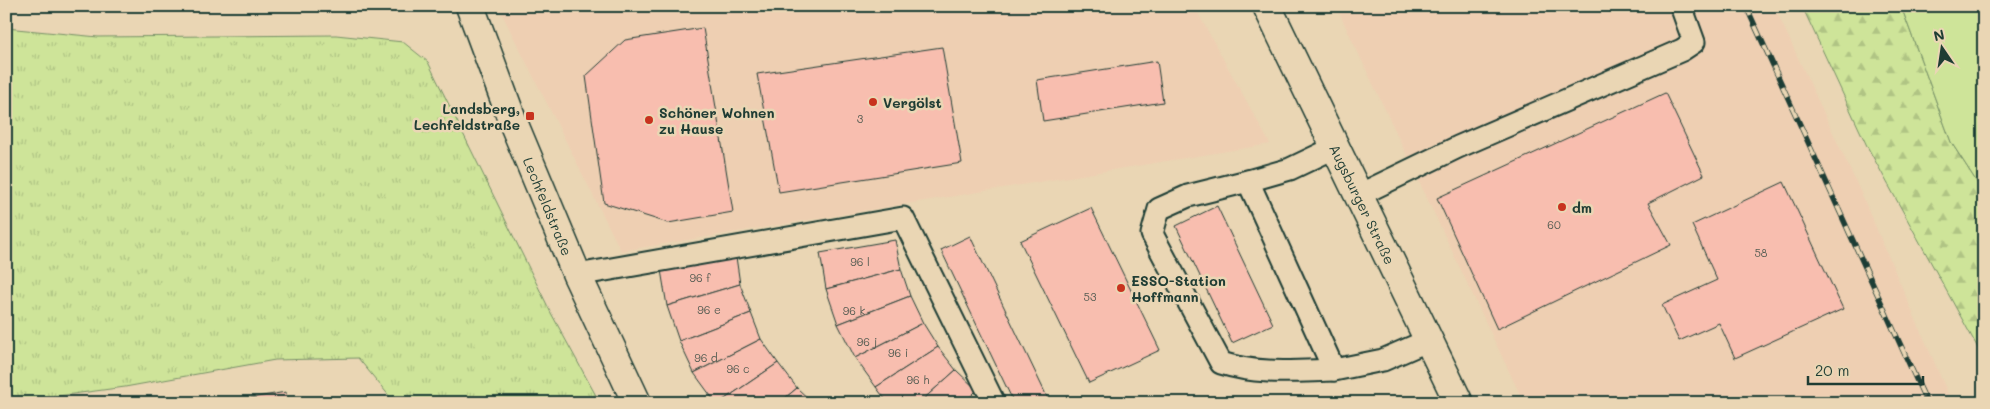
<svg xmlns="http://www.w3.org/2000/svg" width="1990" height="409" font-family="Mali,sans-serif">
<defs>
<pattern id="grass-tufts" width="24" height="20" patternUnits="userSpaceOnUse" patternTransform="scale(1.25)"><rect width="24" height="20" fill="#cee499"/><path d="M3 7l-1-3M5 7V3M7 7l1-3M15 17l-1-3M17 17v-4M19 17l1-3" fill="none" stroke="#b0c484"/></pattern>
<pattern id="forest-firs" width="22" height="20" patternUnits="userSpaceOnUse" patternTransform="scale(1.25)"><rect width="22" height="20" fill="#cee499"/><path d="M5 1l3.5 6h-7zM16 11l3.5 6h-7z" fill="#b0c484"/></pattern>
</defs>
<rect width="100%" height="100%" fill="#ead6b4"/>
<filter id="ink" filterUnits="userSpaceOnUse"><feTurbulence type="fractalNoise" baseFrequency=".02" numOctaves="2"/><feDisplacementMap in="SourceGraphic" scale="10" xChannelSelector="R" yChannelSelector="G"/><feConvolveMatrix kernelMatrix="1 2 1 2 8 2 1 2 1" color-interpolation-filters="sRGB"/></filter>
<g filter="url(#ink)">
<g fill="#eecfb2">
<polygon points="498,6 1194,6 1270,144 621,251"/>
<polygon points="1336,6 1774,6 1861,193 1952,403 1524,403"/>
</g>
<polygon fill="url(#grass-tufts)" stroke="#769066" points="6,28 98,37 336,35 403,42 428,62 551,313 600,403 395,403 358,358 275,360 125,387 6,403"/>
<polygon fill="url(#forest-firs)" stroke="#769066" points="1802,6 1901,6 1951,142 1984,193 1984,359 1867,146"/>
<polygon fill="#cee499" stroke="#769066" points="1901,6 1984,6 1984,193 1951,142"/>
<g fill="#f8beaf" stroke="#1f3d34">
<polygon points="703,28 733,212 668,223 604,203 586,76 625,40"/>
<polygon points="942,47 962,163 779,192 757,74"/>
<polygon points="1157,61 1163,102 1043,121 1037,80"/>
<polygon points="1665,93 1704,175 1648,203 1671,245 1497,329 1437,198"/>
<polygon points="1784,182 1843,309 1735,358 1719,323 1679,341 1662,305 1717,280 1692,225"/>
<polygon points="1217,206 1273,324 1232,343 1176,226"/>
<polygon points="1091,208 1160,350 1089,383 1020,241"/>
<polygon points="970,236 1050,403 1014,403 941,250"/>
<polygon points="895,240 901,269 826,289 820,253"/>
<polygon points="736,257 740,284 667,306 661,270"/>
<polygon points="901,269 910,296 838,324 826,289"/>
<polygon points="740,284 751,313 679,341 667,306"/>
<polygon points="910,296 923,323 855,358 838,324"/>
<polygon points="751,313 761,339 694,373 679,341"/>
<polygon points="923,323 938,347 876,387 855,358"/>
<polygon points="761,339 778,363 719,403 716,403 694,373"/>
<polygon points="938,347 956,370 919,403 888,403 876,387"/>
<polygon points="778,363 797,388 779,403 719,403"/>
<polygon points="956,370 977,390 964,403 919,403"/>
<polygon points="797,388 813,403 779,403"/>
<polygon points="286,392 287,403 252,403 251,398"/>
<polygon points="251,398 252,403 218,403"/>
</g>
<g fill="none" stroke-linecap="round" stroke-linejoin="round">
<defs>
<g id="lane">
<polyline points="1336,147 1290,169 1248,181 1334,370 1383,360 1429,340"/>
<path d="M1248 181 1188 196 1159 209 1152 234 1221 363C1259 375 1295 371 1334 370"/>
<polyline points="1359,195 1458,147 1682,50 1694,42 1681,6"/>
<polyline points="577,275 903,218 994,403"/>
</g>
<g id="street">
<path id="s1" d="M470 6 513 122 577 275 637 403"/>
</g>
<g id="secondary">
<path id="s2" d="M1267 6 1459 403"/>
</g>
</defs>
<use href="#lane" stroke="#1f3d34" stroke-width="25"/>
<use href="#street" stroke="#1f3d34" stroke-width="31"/>
<use href="#secondary" stroke="#1f3d34" stroke-width="31"/>
<use href="#lane" stroke="#ead6b4" stroke-width="21"/>
<use href="#street" stroke="#ead6b4" stroke-width="28"/>
<use href="#secondary" stroke="#ead6b4" stroke-width="28"/>
<defs>
<polyline id="rail" points="1746,6 1927,403"/>
</defs>
<use href="#rail" stroke="#1f3d34" stroke-width="5.5"/>
<use href="#rail" stroke="#ead6b4" stroke-width="4" stroke-dasharray="11" stroke-linecap="butt"/>
</g>
</g>
<g fill="#c8321e" stroke="#ead6b4" stroke-width="2">
<circle cx="873" cy="102" r="5"/>
<rect x="525" y="111" width="10" height="10" rx="2.5"/>
<circle cx="649" cy="120" r="5"/>
<circle cx="1562" cy="207" r="5"/>
<circle cx="1121" cy="288" r="5"/>
</g>
<g text-anchor="middle" dominant-baseline="central" stroke-width="5" stroke-linejoin="round" paint-order="stroke">
<g font-size="11" fill="#555d53">
<text x="860" y="118">3</text>
<text x="1554" y="224">60</text>
<text x="1761" y="252">58</text>
<text x="860" y="261">96 l</text>
<text x="700" y="277">96 f</text>
<text x="1090" y="296">53</text>
<text x="709" y="309">96 e</text>
<text x="854" y="310">96 k</text>
<text x="867" y="341">96 j</text>
<text x="898" y="352">96 i</text>
<text x="706" y="357">96 d</text>
<text x="738" y="368">96 c</text>
<text x="918" y="379">96 h</text>
</g>
<g font-size="14" font-weight="bold" fill="#1f3d34" stroke="#ead6b4" text-anchor="start">
<text x="883" y="102">Vergölst</text>
<text x="520" y="108" text-anchor="end">Landsberg,<tspan x="520" dy="16">Lechfeldstraße</tspan></text>
<text x="659" y="112">Schöner Wohnen<tspan x="659" dy="16">zu Hause</tspan></text>
<text x="1572" y="207">dm</text>
<text x="1131" y="280">ESSO-Station<tspan x="1131" dy="16">Hoffmann</tspan></text>
</g>
<g font-size="14" fill="#1f3d34" stroke="#ead6b4">
<text stroke="none"><textPath href="#s2" startOffset="220">Augsburger Straße</textPath></text>
<text stroke="none"><textPath href="#s1" startOffset="215">Lechfeldstraße</textPath></text>
</g>
</g>
<rect width="1990" height="409" fill="none" stroke="#ead6b4" stroke-width="25"/>
<rect x="12" y="12" width="1965" height="384" fill="none" stroke="#1f3d34" stroke-width="2" filter="url(#ink)"/>
<g transform="translate(1942 48) rotate(347)" stroke="#ead6b4" stroke-width="4" paint-order="stroke">
<path d="M0-4L9 19L0 12L-9 19Z" fill="#1f3d34"/>
<text y="-8" font-size="14" font-weight="bold" text-anchor="middle" fill="#1f3d34">N</text>
</g>
<path d="M1808 376v8h115v-8" fill="none" stroke="#1f3d34" stroke-width="2.5"/>
<text x="1815" y="376" font-size="15" fill="#1f3d34" stroke="#ead6b4" stroke-width="4" paint-order="stroke">20 m</text>
</svg>
